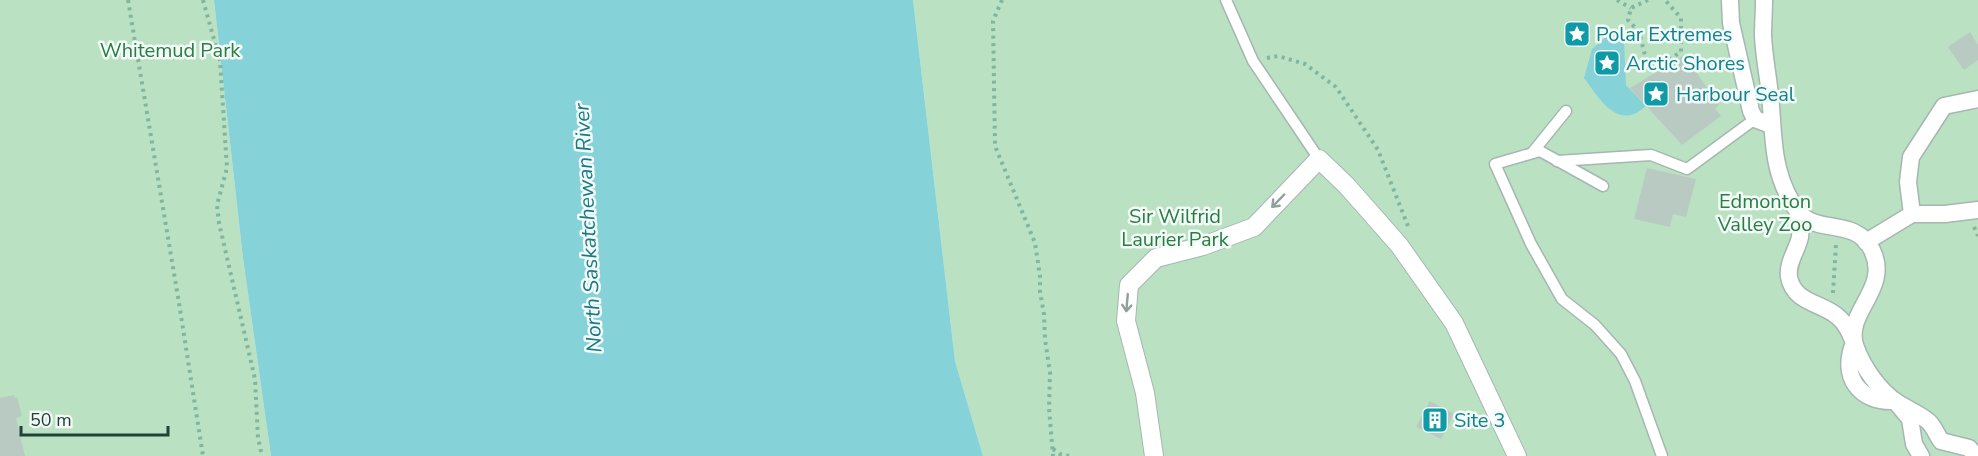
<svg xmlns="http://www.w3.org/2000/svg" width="1978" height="456" font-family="'Nunito Sans',sans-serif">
<rect width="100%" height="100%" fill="#e3eee9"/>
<g fill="#bae2c2">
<polygon points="0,0 214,0 243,258 271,456 0,456"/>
<polygon points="913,0 1978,0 1978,456 983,456 955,361"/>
</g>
<g fill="#86d2d9">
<polygon points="214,0 913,0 955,361 983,456 271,456 243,258"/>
<path d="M1606 37 1624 41 1626 85 1646 106C1643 108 1638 113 1634 114 1612 123 1595 92 1584 78L1592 49Z"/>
</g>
<g fill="#b8cac1">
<polygon points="1970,32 1978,45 1978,60 1964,70 1948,47"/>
<polygon points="1684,55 1719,105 1715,108 1721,116 1682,145 1630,88"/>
<polygon points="1647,168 1696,179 1686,217 1673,214 1670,227 1634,219"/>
<polygon points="14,395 15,398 17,397 22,416 16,418 25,456 0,456 0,398"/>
<polygon points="1430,401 1454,414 1441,439 1416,427"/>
</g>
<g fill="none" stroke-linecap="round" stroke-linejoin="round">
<defs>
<g id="service">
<polyline points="1226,0 1253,61 1319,159"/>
<polyline points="1532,153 1566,111"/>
<polyline points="1557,161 1651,155 1687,169 1755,119"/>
<polyline points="1603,186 1540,151 1495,164 1531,244 1562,299 1595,325 1621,354 1635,381 1662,456"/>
</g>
<g id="pedestrian">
<polyline points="1730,0 1731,23 1751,111 1755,119 1771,125"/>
<path d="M1764 0C1764 12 1763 24 1763 36 1764 56 1768 76 1770 95 1774 133 1771 166 1791 201 1795 207 1798 214 1805 218 1825 232 1857 220 1872 250 1891 289 1845 311 1855 345 1862 366 1879 391 1898 403 1907 409 1920 414 1929 422 1934 427 1937 435 1941 441L1969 448 1976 456"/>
<path d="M1799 214C1800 222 1801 229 1800 237 1797 251 1787 262 1789 277 1794 303 1820 302 1837 316 1846 323 1850 333 1854 343 1840 376 1859 403 1895 401L1910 419 1914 444 1921 456"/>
<polyline points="1912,214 1945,214 1978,210"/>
<polyline points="1866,242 1912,214 1908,182 1911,157 1944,106 1978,99"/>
</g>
<polyline id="minor" points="1154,456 1145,393 1126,321 1129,285 1156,258 1203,246 1254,227 1319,159 1347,186 1399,245 1454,323 1517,456"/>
</defs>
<use href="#service" stroke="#a5b7b0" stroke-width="13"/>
<use href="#pedestrian" stroke="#a5b7b0" stroke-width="19"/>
<use href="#minor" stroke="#a5b7b0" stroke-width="20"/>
<g stroke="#80b5a1" stroke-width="4" stroke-dasharray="3 4.5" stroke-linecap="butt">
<polyline points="128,0 179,303 203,456"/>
<polyline points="203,0 220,61 227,168 217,205 219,223 255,379 258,438 262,456"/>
<polyline points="1002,0 993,21 995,146 1035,243 1040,276 1040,292 1044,314 1045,339 1050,373 1049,408 1053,456"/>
<polyline points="1617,0 1631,8"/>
<polyline points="1648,0 1631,8 1628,20 1639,32 1647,63 1655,68 1681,52 1681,18 1665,0"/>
<polyline points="1267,58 1278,56 1305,64 1336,87 1378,150 1408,226"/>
<polyline points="1974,227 1978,236"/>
<polyline points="1833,293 1836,244"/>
<polyline points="1053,449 1060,454 1069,456"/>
</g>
<use href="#service" stroke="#fff" stroke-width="10"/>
<use href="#pedestrian" stroke="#fff" stroke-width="16"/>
<use href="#minor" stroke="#fff" stroke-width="18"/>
</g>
<defs><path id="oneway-shaft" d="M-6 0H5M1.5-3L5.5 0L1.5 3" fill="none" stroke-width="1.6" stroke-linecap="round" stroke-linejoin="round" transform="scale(1.5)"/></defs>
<g stroke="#90a09b">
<use href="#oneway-shaft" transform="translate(1278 201) rotate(134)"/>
<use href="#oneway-shaft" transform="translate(1127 303) rotate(95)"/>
</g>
<defs>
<symbol id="sight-square" viewBox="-11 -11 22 22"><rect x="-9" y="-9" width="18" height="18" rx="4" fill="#0f9aa8" stroke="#f4faf7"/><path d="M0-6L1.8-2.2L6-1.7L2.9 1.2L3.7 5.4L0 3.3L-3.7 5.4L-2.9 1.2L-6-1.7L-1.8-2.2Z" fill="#fff"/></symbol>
<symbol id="building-square" viewBox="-11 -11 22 22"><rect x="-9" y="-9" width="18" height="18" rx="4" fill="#0f9aa8" stroke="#f4faf7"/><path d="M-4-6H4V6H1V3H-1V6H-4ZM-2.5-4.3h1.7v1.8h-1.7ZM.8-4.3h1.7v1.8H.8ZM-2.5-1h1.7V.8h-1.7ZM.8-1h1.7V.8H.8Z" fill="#fff"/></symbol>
</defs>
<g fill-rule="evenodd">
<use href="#sight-square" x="1562" y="19" width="30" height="30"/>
<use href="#sight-square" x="1592" y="48" width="30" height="30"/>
<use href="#sight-square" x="1641" y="79" width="30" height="30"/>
<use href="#building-square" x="1420" y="405" width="30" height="30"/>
</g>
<g text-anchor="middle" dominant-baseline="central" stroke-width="5" stroke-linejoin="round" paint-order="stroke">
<g font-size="20" fill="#0d838f" stroke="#f4faf7" text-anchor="start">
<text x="1596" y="34">Polar Extremes</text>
<text x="1626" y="63">Arctic Shores</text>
<text x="1676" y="94">Harbour Seal</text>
<text x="1454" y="420">Site 3</text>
</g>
<g font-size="20" fill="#267e42" stroke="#f4faf7">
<text x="170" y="50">Whitemud Park</text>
<text x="1765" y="201">Edmonton<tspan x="1765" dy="23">Valley Zoo</tspan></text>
<text x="1175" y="216">Sir Wilfrid<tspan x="1175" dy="23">Laurier Park</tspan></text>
</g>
<g font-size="21" font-style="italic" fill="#147a85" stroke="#f4faf7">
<text transform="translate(588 228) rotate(-93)">North Saskatchewan River</text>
</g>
</g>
<path d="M21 426v9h147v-9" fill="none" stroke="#214237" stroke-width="3"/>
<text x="30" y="426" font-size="18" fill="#214237" stroke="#f4faf7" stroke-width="4.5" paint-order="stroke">50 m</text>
</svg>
